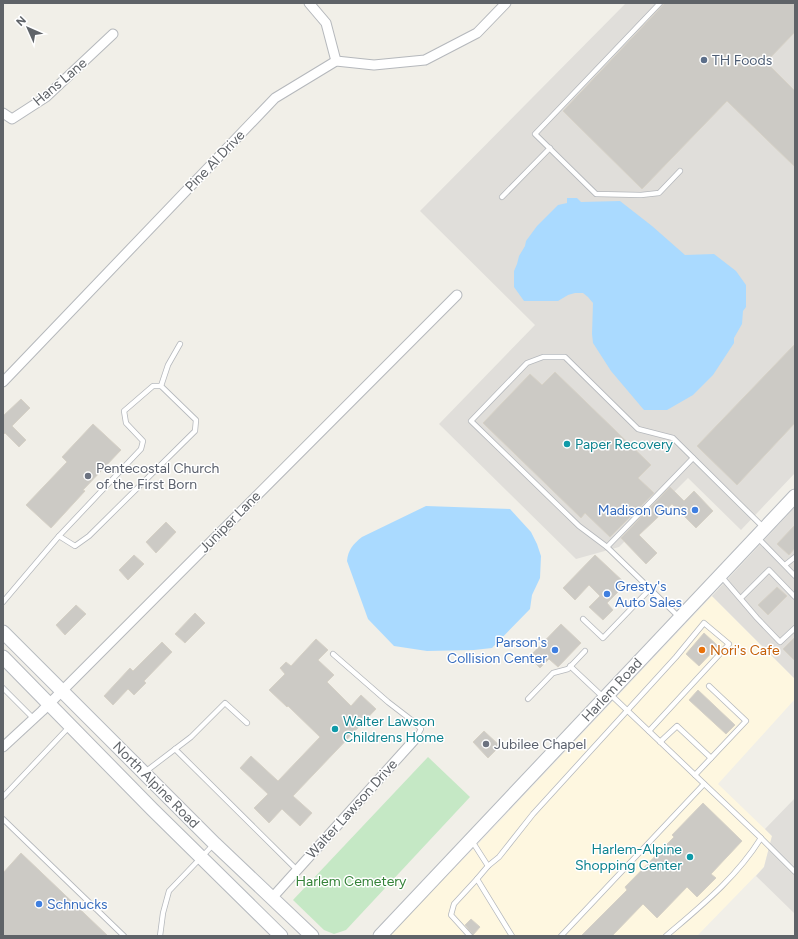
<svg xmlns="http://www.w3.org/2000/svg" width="798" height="939" font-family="Figtree,sans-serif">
<rect width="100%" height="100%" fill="#f1efe8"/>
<polygon fill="#fef7e0" points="712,596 795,679 795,699 718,784 772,836 764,867 697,936 388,936 480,842"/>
<g fill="#e0deda">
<polygon points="626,3 795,3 795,473 741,530 688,478 619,547 576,559 439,424 535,325 420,211"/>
<polygon points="795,507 795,679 712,596"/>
<polygon points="795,798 795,914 756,876 764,867 772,836 765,829"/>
</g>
<polygon fill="#c5e8c5" points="428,757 470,797 346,930 334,934 324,930 293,900"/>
<g fill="#aadaff">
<polygon points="567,198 577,198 581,202 620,201 652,226 685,255 714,254 736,271 746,285 746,307 743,311 742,324 734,338 734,343 713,375 693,395 667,410 644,410 611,371 593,343 592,334 593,303 588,297 583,293 575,293 568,295 558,301 524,301 514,287 514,271 517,264 519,256 525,246 526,241 537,226 558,205 567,203"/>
<path d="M426 506 510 509 531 532 537 544 541 556 540 578 532 595 530 609 492 648 474 650 427 651 394 646 368 619 347 561C348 550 353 544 362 537Z"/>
</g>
<g fill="#cccac5" stroke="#d6d1c6">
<polygon points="665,3 795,3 795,32 766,62 795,91 795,167 727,101 642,189 563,111"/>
<polygon points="795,344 795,423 737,485 697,446"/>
<polygon points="555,372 651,465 638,478 654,493 610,537 585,513 581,518 483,423 530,374 542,385"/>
<polygon points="21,399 30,408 12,426 26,440 19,447 5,433 3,435 3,416"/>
<polygon points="93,424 121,450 83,490 85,491 51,528 26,505 67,462 62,457"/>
<polygon points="670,487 684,501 694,491 713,511 696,528 672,504 639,535 657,553 646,564 621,538"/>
<polygon points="166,522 176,532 156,553 146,542"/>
<polygon points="795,525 795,548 789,555 777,544"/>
<polygon points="134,555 144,564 128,580 119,570"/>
<polygon points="595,555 626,584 607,603 613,610 603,620 589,607 600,596 589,585 575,600 563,588"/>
<polygon points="777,587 787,596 768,615 758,605"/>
<polygon points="76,605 86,614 65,635 56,625"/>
<polygon points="195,613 205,623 185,643 175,634"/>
<polygon points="561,624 581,643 558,667 549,659 540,668 529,657"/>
<polygon points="704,633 718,646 699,666 686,654"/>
<polygon points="795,637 795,661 783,649"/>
<polygon points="316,639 328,650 318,660 334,675 327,682 351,706 361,695 376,709 293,796 312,813 300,826 282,809 269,823 254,808 268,794 240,768 251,756 278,781 320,737 288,706 287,707 269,690 285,674 280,668 286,662 291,666"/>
<polygon points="162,642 172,652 144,681 146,683 134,695 128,689 113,705 104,696 130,668 133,671"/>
<polygon points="698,690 735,725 726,734 689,700"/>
<polygon points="484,731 500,746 488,758 473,742"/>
<polygon points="703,803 742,841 711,874 716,878 697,897 687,887 657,918 643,904 612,936 581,936 627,890 625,887 674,837 672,835"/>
<polygon points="21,853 108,936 3,936 3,873"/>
<polygon points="471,919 480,927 473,935 465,925"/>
</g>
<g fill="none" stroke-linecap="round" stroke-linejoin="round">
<defs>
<g id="service">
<polyline points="660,3 535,134 596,194 641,195 659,193 680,171"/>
<polyline points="502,197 550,148"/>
<polyline points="59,536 141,449 143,441 126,423 124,411 153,386 161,386"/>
<polyline points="758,538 795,576"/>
<polyline points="607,547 693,458"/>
<polyline points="785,565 795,557"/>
<polyline points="721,576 757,618 780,642 795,628"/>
<polyline points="741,598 769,570 795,597"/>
<polyline points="3,602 59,536 75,546 89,536 195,431 196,420 161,386 168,365 180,344"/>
<polyline points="679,617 607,547 579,526 471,421 527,363 543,357 565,357 638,429 673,438 763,527"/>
<polyline points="583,619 603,638 650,589"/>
<polyline points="333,654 388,702 414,722 421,729 416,738"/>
<polyline points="570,666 603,697"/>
<polyline points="3,688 34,719"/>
<path d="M610 694 761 838C736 878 701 906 666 936"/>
<polyline points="528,699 553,673 568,669 585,651"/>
<polyline points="660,742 677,726 711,758"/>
<polyline points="175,749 297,870"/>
<polyline points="145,772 191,737 225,703 247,723"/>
<polyline points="695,775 746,721 709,686"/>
<polyline points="3,797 69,727"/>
<polyline points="3,819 124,936"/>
<polyline points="761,838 795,872"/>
<polyline points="472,841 488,866"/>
<polyline points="160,936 163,913 169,891 213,845"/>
<polyline points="470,936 451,915 454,904 477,879"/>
<polyline points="512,936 477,879 488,866 499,857 533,814 676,657 704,623 729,644 649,731"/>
<polyline points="561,936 704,784"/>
</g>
<g id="minor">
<polyline points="309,3 326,23 336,61"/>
<polyline points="3,113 12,119 46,97 113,34"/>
<polyline points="3,382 275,98 336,61 374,65 425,60 477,33 506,3"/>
<polyline points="3,747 42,711 457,295"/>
<polyline points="272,898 416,738"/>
</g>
<g id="secondary">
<polyline points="3,632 215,844 312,936"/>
<polyline points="3,657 152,809 281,936"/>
<polyline points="380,936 795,496"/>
</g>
</defs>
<use href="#service" stroke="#b5b8bc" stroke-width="6"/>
<use href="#minor" stroke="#b5b8bc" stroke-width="11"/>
<use href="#secondary" stroke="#b6babf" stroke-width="15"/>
<use href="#service" stroke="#fff" stroke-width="4.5"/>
<use href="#minor" stroke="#fff" stroke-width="9"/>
<use href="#secondary" stroke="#fff" stroke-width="13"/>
</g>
<circle fill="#5c6f8a" stroke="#fff" stroke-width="1.5" cx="704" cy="60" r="4"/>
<g fill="#0f9aa8" stroke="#fff" stroke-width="1.5">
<circle cx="567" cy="444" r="4"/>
<circle cx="335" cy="729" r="4"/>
<circle cx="690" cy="857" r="4"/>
</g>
<g fill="#6b7280" stroke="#fff" stroke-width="1.5">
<circle cx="88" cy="476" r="4"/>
<circle cx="486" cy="744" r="4"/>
</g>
<g fill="#3f7fe0" stroke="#fff" stroke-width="1.5">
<circle cx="695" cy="510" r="4"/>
<circle cx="607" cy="594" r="4"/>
<circle cx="555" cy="650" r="4"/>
<circle cx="39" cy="904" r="4"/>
</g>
<circle fill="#e8710a" stroke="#fff" stroke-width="1.5" cx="702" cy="650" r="4"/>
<g text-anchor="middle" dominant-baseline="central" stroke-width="3" stroke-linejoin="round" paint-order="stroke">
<g font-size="14" fill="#4e5e75" stroke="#fff" text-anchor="start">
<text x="712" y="60">TH Foods</text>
</g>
<g font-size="14" fill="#5f6368" stroke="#fff">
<text transform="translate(60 82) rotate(-40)">Hans Lane</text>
<text transform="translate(215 161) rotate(-46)">Pine Al Drive</text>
<text transform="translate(230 522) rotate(-45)">Juniper Lane</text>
<text transform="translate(612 690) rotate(-47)">Harlem Road</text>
<text transform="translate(156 785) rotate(45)">North Alpine Road</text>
<text transform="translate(352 809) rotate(-48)">Walter Lawson Drive</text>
</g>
<g font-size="14" fill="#0d838f" stroke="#fff" text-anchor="start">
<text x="575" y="444">Paper Recovery</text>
<text x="343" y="721">Walter Lawson<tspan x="343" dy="16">Childrens Home</tspan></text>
<text x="682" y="849" text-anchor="end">Harlem-Alpine<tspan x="682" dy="16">Shopping Center</tspan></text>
</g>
<g font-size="14" fill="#5b616d" stroke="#fff" text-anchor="start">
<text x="96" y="468">Pentecostal Church<tspan x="96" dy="16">of the First Born</tspan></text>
<text x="494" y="744">Jubilee Chapel</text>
</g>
<g font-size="14" fill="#366cbe" stroke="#fff" text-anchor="end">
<text x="687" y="510">Madison Guns</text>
<text x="615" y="586" text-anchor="start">Gresty's<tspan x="615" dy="16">Auto Sales</tspan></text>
<text x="547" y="642">Parson's<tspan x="547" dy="16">Collision Center</tspan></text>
<text x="47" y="904" text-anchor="start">Schnucks</text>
</g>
<g font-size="14" fill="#c56008" stroke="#fff" text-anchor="start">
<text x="710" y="650">Nori's Cafe</text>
</g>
<g font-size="14" fill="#348238" stroke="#fff">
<text x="351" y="881">Harlem Cemetery</text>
</g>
</g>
<rect width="798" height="939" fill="none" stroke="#5f6368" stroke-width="8"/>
<g transform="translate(28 28) rotate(315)" stroke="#ffffff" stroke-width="3" paint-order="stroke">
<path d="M0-3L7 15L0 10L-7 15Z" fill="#5f6368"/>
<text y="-6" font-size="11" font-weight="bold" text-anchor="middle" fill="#5f6368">N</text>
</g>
</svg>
